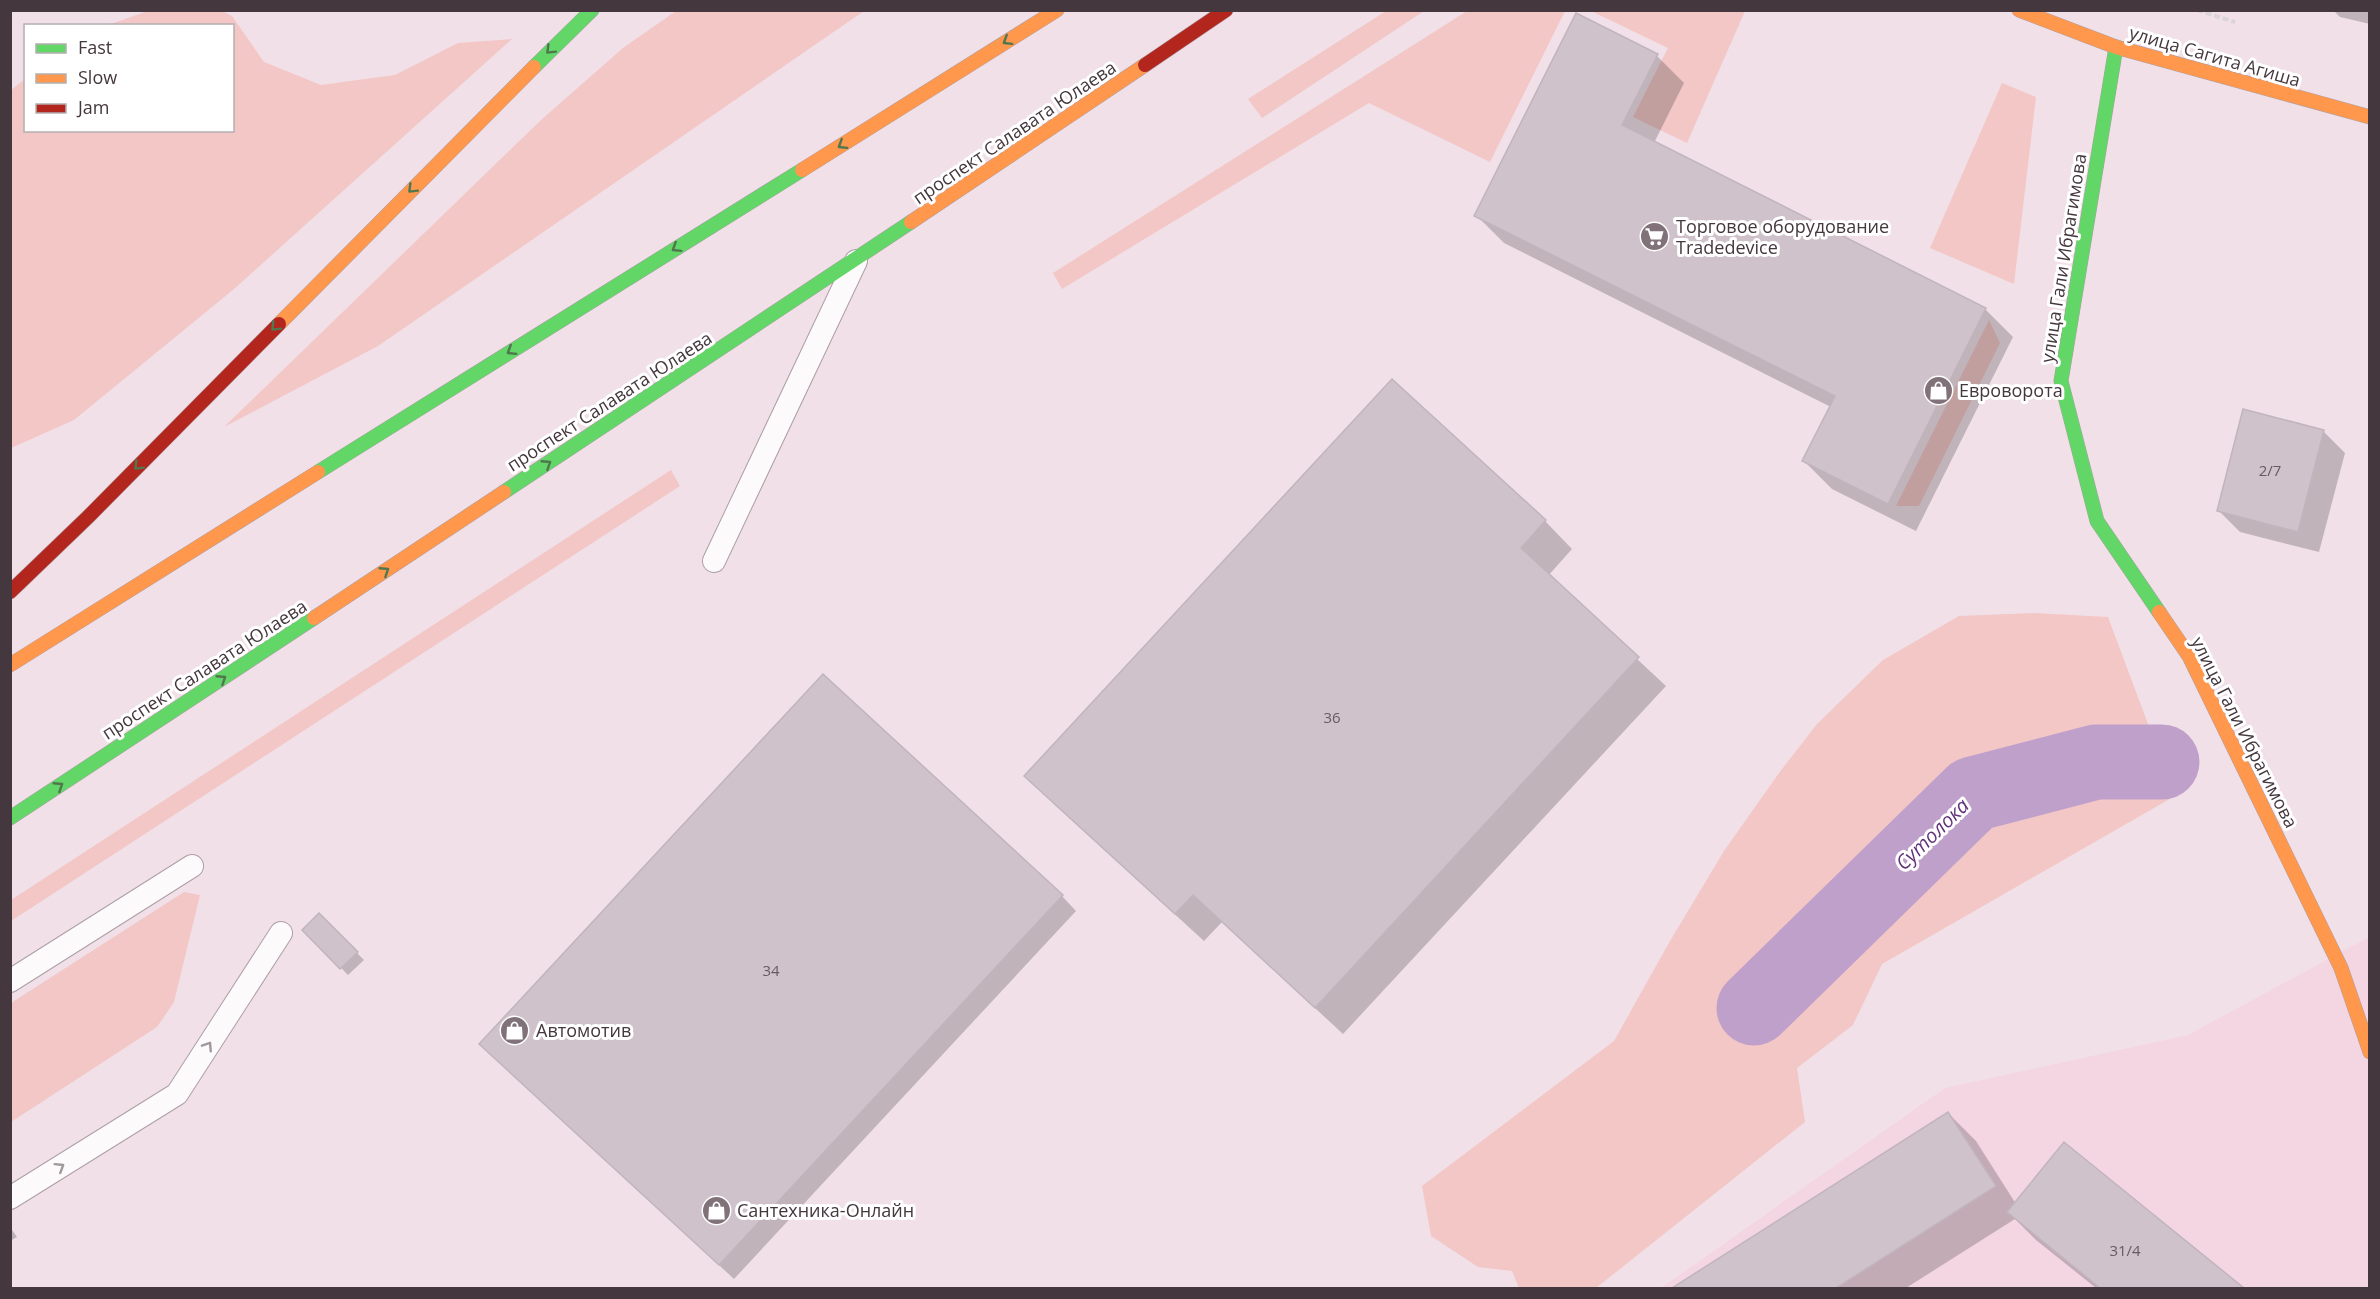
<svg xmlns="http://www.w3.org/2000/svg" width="2380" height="1299" font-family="'Open Sans',sans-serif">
<rect width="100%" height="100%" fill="#f1e0e8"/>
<polygon fill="#f4d6e3" points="2369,937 2369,1288 1661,1288 1945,1088 2188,1035"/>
<g fill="#f2c7c6">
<polygon points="151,10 222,11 232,16 264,62 321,85 395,75 458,43 512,39 234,289 74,420 11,448 11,90 25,79 26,130 232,130 232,26 108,25"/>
<polygon points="676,11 864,11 378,346 224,427 541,120 623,48"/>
<polygon points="1386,11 1424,11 1262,118 1248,99"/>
<polygon points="1467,11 1565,11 1490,162 1369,103 1062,289 1053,273"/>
<polygon points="1591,11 1745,11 1687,143 1633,117 1668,48"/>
<polygon points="2002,83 2036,97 2014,284 1930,248"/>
<polygon points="1989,320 2000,343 1919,506 1896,506"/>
<polygon points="671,470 680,486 11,921 11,900"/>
<polygon points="2034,613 2108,617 2175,796 1882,964 1853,1025 1797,1068 1805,1122 1596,1288 1519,1288 1512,1271 1478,1267 1431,1236 1422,1186 1614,1041 1670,941 1724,851 1779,773 1817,724 1883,660 1959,616"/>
<polygon points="184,892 200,895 174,1002 157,1027 11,1122 11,1003"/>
</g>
<g fill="#0003">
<polygon points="2333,10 2370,10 2370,24 2340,17"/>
<polygon points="1657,56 1684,83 1654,143 1985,309 2013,337 1916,531 1832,489 1804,461 1831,407 1504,243 1476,215"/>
<polygon points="2323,431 2345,453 2319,552 2240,532 2218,510"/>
<polygon points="1545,521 1572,549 1548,576 1666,686 1343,1034 1222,922 1204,941 1054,804"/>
<polygon points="1062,896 1076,911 734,1279 496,1058"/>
<polygon points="319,915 364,960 348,975 304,930"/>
<polygon points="1948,1113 1976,1141 2016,1204 2065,1144 2241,1288 2096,1288 2036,1240 2015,1219 1906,1288 1675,1288"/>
<polygon points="10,1227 17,1237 10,1241"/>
</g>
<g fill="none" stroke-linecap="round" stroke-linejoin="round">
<polyline stroke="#bfa0cb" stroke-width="75" points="1754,1008 1973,794 2096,762 2162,762"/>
</g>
<g fill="#cfc2ca" stroke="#c1b5bc" stroke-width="1.5">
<polygon points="1576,13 1658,54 1622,125 1986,308 1888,504 1802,461 1835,396 1474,216"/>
<polygon points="1392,379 1546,520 1521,548 1639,657 1315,1008 1193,895 1175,914 1024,776"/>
<polygon points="2243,409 2324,430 2298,532 2217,511"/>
<polygon points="823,674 1063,895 719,1265 479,1044"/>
<polygon points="319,913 358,952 340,969 302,930"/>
<polygon points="1948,1112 1996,1186 1836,1288 1672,1288"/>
<polygon points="2064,1142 2244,1288 2100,1288 2007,1212"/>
</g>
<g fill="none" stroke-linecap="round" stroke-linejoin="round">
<defs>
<g id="lane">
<polyline points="714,561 856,261"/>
<polyline points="10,981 192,866"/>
<polyline points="10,1198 177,1094 281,933"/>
</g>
<g id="fast">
<polyline points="2116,47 2061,381 2097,521 2159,612"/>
<polyline points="534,67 592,10"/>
<polyline points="318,472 802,170"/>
<polyline points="504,492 911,222"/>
<polyline points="10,818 314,618"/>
</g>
<g id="slow">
<polyline points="2019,10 2116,47 2370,117"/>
<polyline points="802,170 1057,10"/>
<polyline points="911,222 1145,65"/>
<polyline points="279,324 534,67"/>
<polyline points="2159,612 2189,656 2341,968 2370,1052"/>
<polyline points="314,618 504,492"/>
<polyline points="10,665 318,472"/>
</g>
<g id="jam">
<polyline points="1145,65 1226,10"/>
<polyline points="10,592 88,517 279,324"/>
</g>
</defs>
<use href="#lane" stroke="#ac9fa5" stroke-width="24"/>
<use href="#fast" stroke="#ac9fa5" stroke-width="15"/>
<use href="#slow" stroke="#ac9fa5" stroke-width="15"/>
<use href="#jam" stroke="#ac9fa5" stroke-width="15"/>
<polyline stroke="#d9d4d6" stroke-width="4" stroke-dasharray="6 3" stroke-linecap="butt" points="2197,10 2235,22"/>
<use href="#lane" stroke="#fdfafc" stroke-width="22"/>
<use href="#fast" stroke="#63d668" stroke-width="14"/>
<use href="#slow" stroke="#ff974d" stroke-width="14"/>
<use href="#jam" stroke="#b3261e" stroke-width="14"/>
</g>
<defs><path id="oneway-chevron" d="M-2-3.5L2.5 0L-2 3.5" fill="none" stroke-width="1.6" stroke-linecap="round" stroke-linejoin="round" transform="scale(1.5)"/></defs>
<g stroke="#50774e">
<use href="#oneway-chevron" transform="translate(1007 41) rotate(148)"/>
<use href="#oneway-chevron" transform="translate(550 50) rotate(135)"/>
<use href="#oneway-chevron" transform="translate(842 145) rotate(148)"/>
<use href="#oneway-chevron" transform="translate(412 189) rotate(135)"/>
<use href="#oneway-chevron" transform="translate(676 248) rotate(148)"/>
<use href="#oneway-chevron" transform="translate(275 327) rotate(135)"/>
<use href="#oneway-chevron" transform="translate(511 351) rotate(148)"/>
<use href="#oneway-chevron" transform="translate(547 464) rotate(-33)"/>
<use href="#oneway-chevron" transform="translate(138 466) rotate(135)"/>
<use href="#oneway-chevron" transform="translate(385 571) rotate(-33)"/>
<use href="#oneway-chevron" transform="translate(222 679) rotate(-33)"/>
<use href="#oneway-chevron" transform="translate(59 786) rotate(-33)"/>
</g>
<g stroke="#a0989c">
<use href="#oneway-chevron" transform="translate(208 1046) rotate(-57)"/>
<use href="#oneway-chevron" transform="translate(60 1167) rotate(-32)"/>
</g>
<defs>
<symbol id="supermarket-disc" viewBox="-11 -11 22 22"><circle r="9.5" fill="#817279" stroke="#fff"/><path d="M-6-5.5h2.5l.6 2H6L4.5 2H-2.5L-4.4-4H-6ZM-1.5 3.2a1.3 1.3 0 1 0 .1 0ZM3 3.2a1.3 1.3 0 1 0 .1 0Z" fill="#fff"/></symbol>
<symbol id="shop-disc" viewBox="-11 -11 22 22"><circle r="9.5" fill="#817279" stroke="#fff"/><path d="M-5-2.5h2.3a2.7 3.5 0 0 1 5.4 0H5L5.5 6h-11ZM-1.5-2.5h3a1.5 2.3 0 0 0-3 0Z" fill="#fff"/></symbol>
</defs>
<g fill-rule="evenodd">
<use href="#supermarket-disc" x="1638" y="220" width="33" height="33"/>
<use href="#shop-disc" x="1922" y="374" width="33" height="33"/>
<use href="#shop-disc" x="498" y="1014" width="33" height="33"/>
<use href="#shop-disc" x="700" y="1194" width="33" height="33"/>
</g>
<g text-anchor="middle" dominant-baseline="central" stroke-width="6" stroke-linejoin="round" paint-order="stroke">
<g font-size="15" fill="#675a60">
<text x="2270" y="470">2/7</text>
<text x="1332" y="717">36</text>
<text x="771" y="970">34</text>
<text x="2125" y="1250">31/4</text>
</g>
<g font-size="18" fill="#44373d" stroke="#fff">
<text transform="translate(2215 56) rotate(16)">улица Сагита Агиша</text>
<text transform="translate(1014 132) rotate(-34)">проспект Салавата Юлаева</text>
<text transform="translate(2063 258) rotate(-81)">улица Гали Ибрагимова</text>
<text transform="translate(609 401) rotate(-33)">проспект Салавата Юлаева</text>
<text transform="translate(204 669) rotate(-33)">проспект Салавата Юлаева</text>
<text transform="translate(2245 732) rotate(63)">улица Гали Ибрагимова</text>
</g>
<g font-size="18" fill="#44373d" stroke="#fff" text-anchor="start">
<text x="1676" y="226">Торговое оборудование<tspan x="1676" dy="21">Tradedevice</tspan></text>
<text x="1959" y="390">Евроворота</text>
<text x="536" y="1030">Автомотив</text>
<text x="737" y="1210">Сантехника-Онлайн</text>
</g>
<g font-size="20" font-style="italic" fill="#62327a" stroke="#fff">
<text transform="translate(1932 834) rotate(-44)">Сутолока</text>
</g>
</g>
<rect width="2380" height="1299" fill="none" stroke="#44373d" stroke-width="24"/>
<rect x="24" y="24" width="210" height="108" fill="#ffffff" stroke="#b4afb1" stroke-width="1.5"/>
<rect x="36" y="44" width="30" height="9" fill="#63d668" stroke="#b4afb1" stroke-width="1.5"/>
<text x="78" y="54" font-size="18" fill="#44373d">Fast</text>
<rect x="36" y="74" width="30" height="9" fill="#ff974d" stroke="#b4afb1" stroke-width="1.5"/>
<text x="78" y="84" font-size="18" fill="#44373d">Slow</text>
<rect x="36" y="104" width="30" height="9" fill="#b3261e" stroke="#b4afb1" stroke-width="1.5"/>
<text x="78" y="114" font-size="18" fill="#44373d">Jam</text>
</svg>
